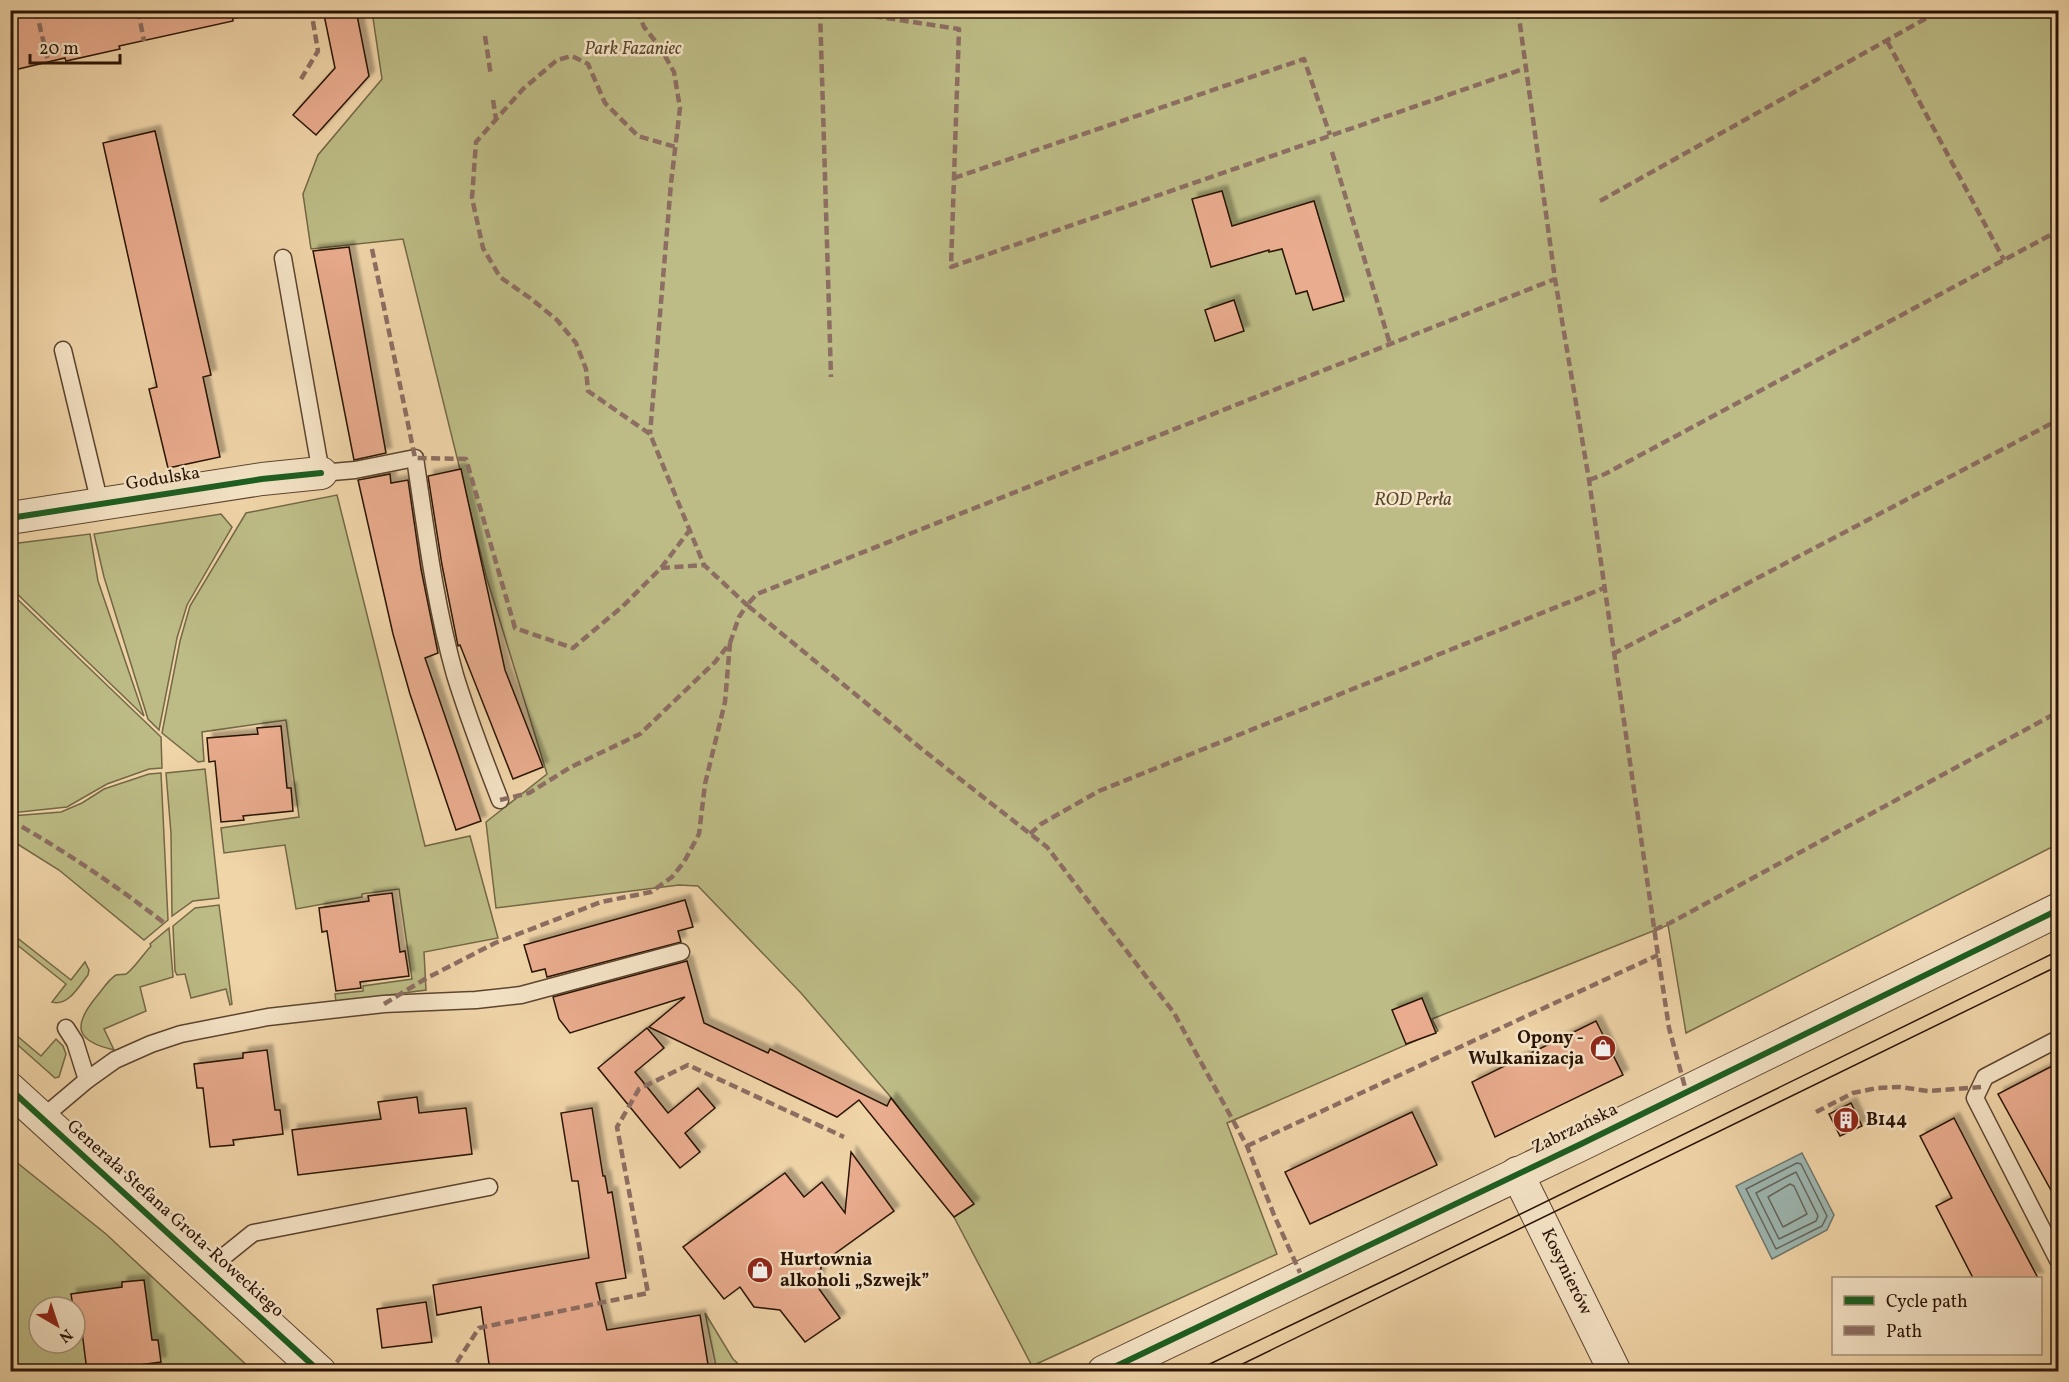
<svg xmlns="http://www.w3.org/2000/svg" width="2069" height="1382" font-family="Vollkorn,serif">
<defs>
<filter id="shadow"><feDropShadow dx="5.5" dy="-5.5" stdDeviation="1.5" flood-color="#0004"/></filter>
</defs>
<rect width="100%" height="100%" fill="#f0d5a9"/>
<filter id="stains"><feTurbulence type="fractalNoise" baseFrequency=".00333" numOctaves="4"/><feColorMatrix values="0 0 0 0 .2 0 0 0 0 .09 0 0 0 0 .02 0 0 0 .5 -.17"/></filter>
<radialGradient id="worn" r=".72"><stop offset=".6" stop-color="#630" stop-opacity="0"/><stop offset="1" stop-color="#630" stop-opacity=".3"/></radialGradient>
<g fill="#bdbc86" stroke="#746846" stroke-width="1.5" fill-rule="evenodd">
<polygon points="372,11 2058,11 2058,844 1686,1033 1668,925 1432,1019 1438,1031 1227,1123 1277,1254 1032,1366 954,1217 973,1204 889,1095 801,993 698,886 679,885 496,908 486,822 547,774 487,579 403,239 311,249 303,194 318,155 382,79"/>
<polygon points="337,495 425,846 470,836 498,938 424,952 426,990 336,1002 335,994 363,991 363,986 412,979 399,889 362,894 362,897 296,909 285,845 224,853 221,828 299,817 286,720 202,732 204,761 198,762 162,733 180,641 190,606 246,513"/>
<polygon points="221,514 232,527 187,605 177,638 159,730 148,719 104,577 94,534"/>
<polygon points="90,534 98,581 144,716 11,588 11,544"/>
<polygon points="11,593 161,737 162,768 149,769 107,784 67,807 11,813"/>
<polygon points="205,769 219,898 193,901 172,916 171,833 166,773"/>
<polygon points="161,773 168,920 144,940 59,870 11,840 11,816 61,812 82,803 104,789 149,774"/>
<polygon points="219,905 232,1004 230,1005 226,989 191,998 185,974 177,975 175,971 173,926 195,908"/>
<path d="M169 928 173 977 140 987 146 1011 104 1029 114 1050C75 1041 72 1026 97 996 102 990 109 979 116 975 119 974 123 975 126 974 133 970 145 952 151 946L150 944Z"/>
<path d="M11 933 71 980 85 962 89 970 88 975C79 986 68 1007 52 1002L66 984 11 940Z"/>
<polygon points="10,1030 41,1056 56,1039 63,1046 66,1054 59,1077 55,1078 11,1039"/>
<path d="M10 1157 106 1234 253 1371H11ZM39 1307H75V1343H39Z"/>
<polygon points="705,1313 733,1359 746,1371 717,1371"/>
</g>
<polygon fill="#9db7b1" stroke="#6f756d" stroke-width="1.5" points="1802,1153 1834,1215 1827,1230 1772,1259 1736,1186"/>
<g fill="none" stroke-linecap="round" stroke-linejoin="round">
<g stroke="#64655c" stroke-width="1.5">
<polygon points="1797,1163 1801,1164 1827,1216 1822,1226 1776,1249 1746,1189"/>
<polygon points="1796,1172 1818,1216 1816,1221 1779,1239 1756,1193"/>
<polygon points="1790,1184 1794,1186 1807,1214 1783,1227 1768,1197"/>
</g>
</g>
<g fill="#e9ac8e" stroke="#2a1306" stroke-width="1.5" filter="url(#shadow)">
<polygon points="10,10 232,10 233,21 119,46 120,49 66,61 65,58 10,71"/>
<polygon points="323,10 356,10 369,76 316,135 293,115 335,68"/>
<polygon points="155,131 211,375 203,377 220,457 168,468 149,389 157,387 103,143"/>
<polygon points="1222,191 1232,226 1314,201 1344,301 1313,310 1307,291 1296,294 1282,249 1269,252 1269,250 1211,267 1192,199"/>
<polygon points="349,247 386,453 354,460 313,251"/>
<polygon points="1234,300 1244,331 1215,341 1205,310"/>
<polygon points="461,469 505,670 543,767 513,779 460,645 458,646 442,565 428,476"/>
<polygon points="390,474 391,483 408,480 421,569 438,653 425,658 481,821 456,830 410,694 393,634 358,480"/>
<polygon points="281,726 287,788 291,788 293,811 243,816 244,820 221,822 215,761 209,762 207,738 258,734 257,728"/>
<polygon points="392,893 400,952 405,951 409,976 360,982 361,988 336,991 327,931 322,932 319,908 369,901 368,896"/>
<polygon points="685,900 693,927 678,931 681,942 547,977 545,969 532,972 524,945"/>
<polygon points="687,961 704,1023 768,1053 770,1049 887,1106 891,1098 974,1204 954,1217 859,1100 837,1117 649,1027 685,997 570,1033 559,1019 553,997"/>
<polygon points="1422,998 1436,1033 1406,1044 1392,1010"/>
<polygon points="1596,1021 1623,1075 1495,1137 1472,1082"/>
<polygon points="647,1028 664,1048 635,1072 668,1113 698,1088 715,1108 685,1133 700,1152 680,1168 598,1068"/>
<polygon points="267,1050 275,1110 280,1110 283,1134 233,1140 234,1145 210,1147 203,1088 197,1088 194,1064 243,1058 243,1053"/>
<polygon points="2058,1063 2058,1203 1998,1094"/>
<polygon points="417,1097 419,1113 466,1108 472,1154 298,1175 292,1130 381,1119 378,1102"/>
<polygon points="1851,1103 1862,1126 1840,1136 1829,1114"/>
<polygon points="592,1108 603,1176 605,1176 608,1193 612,1192 626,1278 596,1283 607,1330 700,1315 709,1371 490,1371 481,1307 437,1315 433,1285 589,1258 578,1181 572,1181 561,1113"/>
<polygon points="1412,1112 1437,1165 1310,1224 1285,1172"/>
<polygon points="1954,1118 1987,1182 2038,1278 1973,1278 1936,1206 1952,1198 1920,1136"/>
<polygon points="851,1152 894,1211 822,1263 817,1286 840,1318 805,1342 780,1310 754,1307 740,1287 724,1299 683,1247 785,1173 804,1197 822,1182 845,1213"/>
<polygon points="144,1280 152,1340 158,1340 161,1362 110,1369 110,1371 87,1371 80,1316 75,1316 75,1307 73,1307 71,1294 122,1287 122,1282"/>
<polygon points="426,1302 432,1342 382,1348 377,1309"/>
</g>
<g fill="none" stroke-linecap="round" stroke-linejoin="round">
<defs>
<g id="service">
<path d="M283 258 321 473 355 470 415 458C426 531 435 604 455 675 468 717 484 759 500 800"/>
<polyline points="63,350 100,504"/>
<polyline points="66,1028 75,1042 87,1080"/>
<polyline points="2058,1039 1985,1077 1975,1098 2058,1260"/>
<polyline points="42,1118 87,1080 115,1060 151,1044 181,1034 268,1017 384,1004 476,1000 521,995 681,952"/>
<polyline points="207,1270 253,1233 489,1187"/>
</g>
<g id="minor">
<polyline points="10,518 262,479 321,473"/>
<polyline points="10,1089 320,1372"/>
<polyline points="1517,1173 1615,1372"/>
</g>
<polyline id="tertiary" points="1104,1372 1581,1144 2058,910"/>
</defs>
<use href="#service" stroke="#5c442f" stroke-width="19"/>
<use href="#minor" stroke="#5c442f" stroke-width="34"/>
<use href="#tertiary" stroke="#5c442f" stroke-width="35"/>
<use href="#service" stroke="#f5e4c7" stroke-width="16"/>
<use href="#minor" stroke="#f5e4c7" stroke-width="32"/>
<use href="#tertiary" stroke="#f5e4c7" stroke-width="33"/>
<g stroke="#2a1306" stroke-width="1.5">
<polyline points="1193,1372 1400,1273 2058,951"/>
<polyline points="1226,1372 2058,966"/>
</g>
<g stroke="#8d6e63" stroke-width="4.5" stroke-dasharray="9 4.5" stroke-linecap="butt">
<polyline points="36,10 48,61"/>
<polyline points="138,10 144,41"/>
<polyline points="234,10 237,22"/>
<polyline points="637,10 644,27 660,47 674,72 680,108 671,183 650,434"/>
<polyline points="820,10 831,377"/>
<polyline points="833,10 959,29 951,267 1526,68"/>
<polyline points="1518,10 1555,279 1589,480 1658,955 1669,1028 1686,1091"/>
<polyline points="485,36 491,76"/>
<polyline points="1887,41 2004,260"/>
<polyline points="301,79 318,51 311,10"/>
<polyline points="493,100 496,119"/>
<polyline points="1332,152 1390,344"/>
<polyline points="954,178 1304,59 1330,135"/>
<polyline points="1600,201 1941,10"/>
<polyline points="372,249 415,458 466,459 515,628 573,648 623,606 661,568 689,531"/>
<polyline points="1589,480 1605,474 2058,231"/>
<polyline points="661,568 704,565"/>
<polyline points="1613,654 2058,420"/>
<polyline points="500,800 529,793 571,767 640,734 715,662 730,643 739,617 747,605 704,565 650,434 588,391 586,369 576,343 557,320 530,298 500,277 483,248 472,198 476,142 523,89 557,60 572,56 588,64 605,103 638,136 676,147"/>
<path d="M10 820C67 852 115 885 167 925"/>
<polyline points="1030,834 1041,824 1099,791 1604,588"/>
<polyline points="1654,930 1670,923 2058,712"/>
<polyline points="384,1004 425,979 495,943 601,902 651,892 672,877 684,862 699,834 705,784 725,702 730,643"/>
<polyline points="1816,1112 1853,1093 1877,1088 1900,1087 1928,1091 1981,1087"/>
<polyline points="1247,1146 1658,955"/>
<polyline points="1302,1277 1274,1215 1247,1146 1174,1013 1047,847 923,750 747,605 757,594 1555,279"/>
<polyline points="447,1372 457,1362 479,1328 648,1293 617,1127 639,1089 688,1065 844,1137"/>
</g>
<defs>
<g id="cycleway">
<polyline points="10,518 262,479 321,473"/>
<polyline points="10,1089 320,1372"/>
<polyline points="1104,1372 1581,1144 2058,910"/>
</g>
</defs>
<use href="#cycleway" stroke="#f5e4c7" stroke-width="10"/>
<use href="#cycleway" stroke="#1b5e20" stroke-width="6"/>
</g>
<defs>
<symbol id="shop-disc" viewBox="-11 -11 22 22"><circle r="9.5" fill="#8f2418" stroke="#f5e4c7"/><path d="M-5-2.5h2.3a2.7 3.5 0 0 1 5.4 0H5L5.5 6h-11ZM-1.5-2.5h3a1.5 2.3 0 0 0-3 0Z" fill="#fff"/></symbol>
<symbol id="building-disc" viewBox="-11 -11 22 22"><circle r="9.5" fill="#8f2418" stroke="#f5e4c7"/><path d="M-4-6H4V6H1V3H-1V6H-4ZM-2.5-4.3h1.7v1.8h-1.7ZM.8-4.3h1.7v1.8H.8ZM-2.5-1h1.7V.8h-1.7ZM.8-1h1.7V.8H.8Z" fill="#fff"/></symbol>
</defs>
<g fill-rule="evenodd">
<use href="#shop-disc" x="1588" y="1033" width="30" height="30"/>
<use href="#building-disc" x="1831" y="1105" width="30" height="30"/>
<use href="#shop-disc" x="745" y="1255" width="30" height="30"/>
</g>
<g text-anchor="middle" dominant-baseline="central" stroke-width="5" stroke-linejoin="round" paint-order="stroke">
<g font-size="18" font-style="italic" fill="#56462c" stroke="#f5e4c7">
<text x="633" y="49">Park Fazaniec</text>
<text x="1413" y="500">ROD Perła</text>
</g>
<g font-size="18" fill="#2a1306" stroke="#f5e4c7">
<text transform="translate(163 479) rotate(-9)">Godulska</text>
<text transform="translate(1575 1129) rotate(-26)">Zabrzańska</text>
<text transform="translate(175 1219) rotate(42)">Generała Stefana Grota-Roweckiego</text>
<text transform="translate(1566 1272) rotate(64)">Kosynierów</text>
</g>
<g font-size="18" font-weight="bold" fill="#2a1306" stroke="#f5e4c7" text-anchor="start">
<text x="1584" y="1038" text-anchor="end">Opony -<tspan x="1584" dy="21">Wulkanizacja</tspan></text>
<text x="1866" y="1120">B144</text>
<text x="780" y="1260">Hurtownia<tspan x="780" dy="21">alkoholi „Szwejk”</tspan></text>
</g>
</g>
<rect width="2069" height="1382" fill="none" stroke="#f0d5a9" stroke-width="36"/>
<rect x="12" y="12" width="2045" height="1358" fill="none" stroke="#2a1306" stroke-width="3"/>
<rect x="18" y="18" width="2033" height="1346" fill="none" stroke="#2a1306" stroke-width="1.5"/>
<rect x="1832" y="1277" width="210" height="78" fill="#f5e4c7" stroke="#a4907a" stroke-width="1.5"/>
<rect x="1844" y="1296" width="30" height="9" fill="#1b5e20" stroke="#a4907a" stroke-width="1.5"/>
<text x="1886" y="1307" font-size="18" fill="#2a1306">Cycle path</text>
<rect x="1844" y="1326" width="30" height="9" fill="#8d6e63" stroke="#a4907a" stroke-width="1.5"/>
<text x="1886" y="1337" font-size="18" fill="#2a1306">Path</text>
<g transform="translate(57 1325) rotate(141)"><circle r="28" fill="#f5e4c7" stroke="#a4907a" stroke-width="1.5"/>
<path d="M0-4.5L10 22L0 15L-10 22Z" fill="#8f2418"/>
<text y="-9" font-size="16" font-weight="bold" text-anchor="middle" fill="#2a1306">N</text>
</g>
<path d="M30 54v9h90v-9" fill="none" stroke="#2a1306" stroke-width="3"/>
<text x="39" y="54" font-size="18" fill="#2a1306" stroke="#f5e4c7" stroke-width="4.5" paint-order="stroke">20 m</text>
<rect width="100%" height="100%" filter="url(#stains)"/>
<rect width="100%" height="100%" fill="url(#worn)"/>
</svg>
